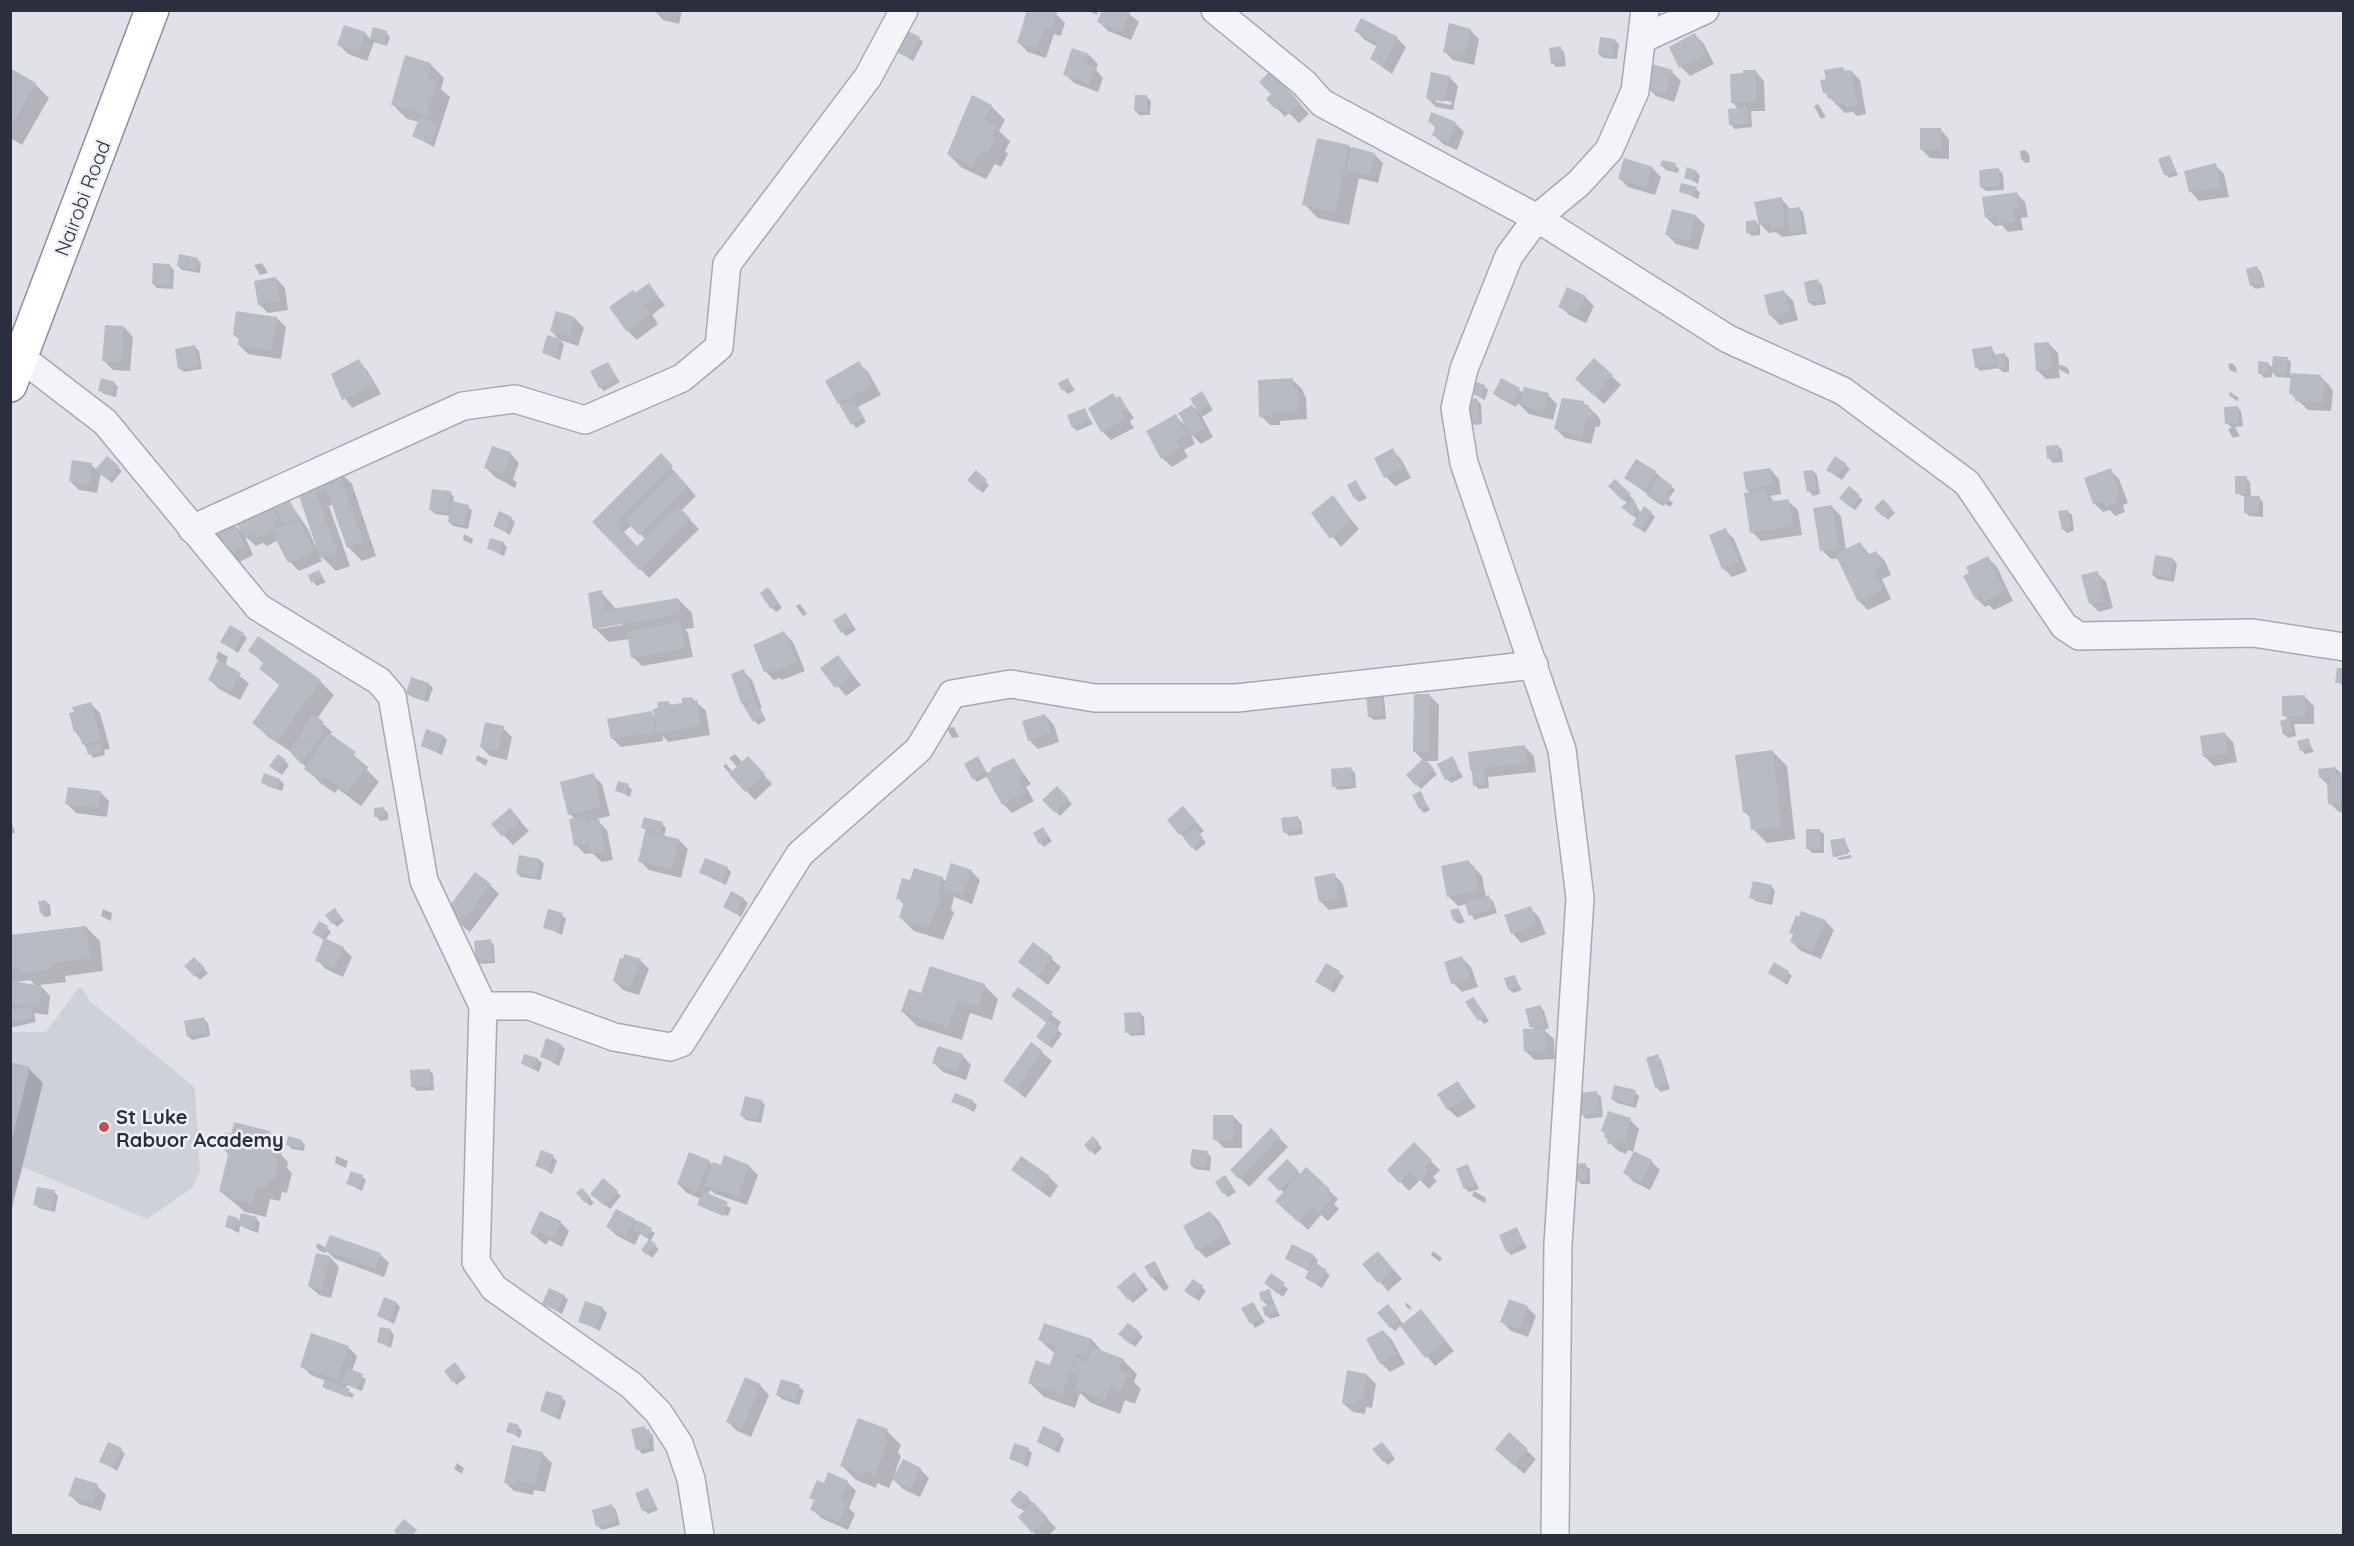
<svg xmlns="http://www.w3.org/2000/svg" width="2354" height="1546" font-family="Quicksand,sans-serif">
<rect width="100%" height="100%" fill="#e0e2e8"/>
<polygon fill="#ced1da" points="80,986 90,1001 195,1088 200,1172 192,1188 147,1219 23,1167 11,1201 11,1032 46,1032"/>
<g fill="#0003" fill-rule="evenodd">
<polygon points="654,10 682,10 679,24 663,20"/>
<polygon points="1029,10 1056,14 1065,23 1061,36 1054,34 1046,58 1028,52 1019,43"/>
<polygon points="1087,10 1099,10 1097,15"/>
<polygon points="1104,10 1124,10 1139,22 1131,40 1108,31 1099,22"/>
<polygon points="345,27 365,33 371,40 374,29 386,32 390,37 387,46 374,42 367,61 348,54 339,45"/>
<polygon points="1470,30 1479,39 1474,65 1453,60 1444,51"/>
<polygon points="1356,31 1397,38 1406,47 1392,74 1371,59 1378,47 1365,40"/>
<polygon points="1695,35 1704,44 1714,64 1690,76 1681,67"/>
<polygon points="919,38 923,42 913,61 896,51"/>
<polygon points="1615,40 1619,44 1617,59 1603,58 1599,54"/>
<polygon points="1560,48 1564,52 1566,66 1556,67 1552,63"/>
<polygon points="1089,55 1098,64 1096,70 1103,78 1098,92 1074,83 1065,74"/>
<polygon points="430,64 444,78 441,89 450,97 434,147 413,136 419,122 407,119 393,105"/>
<polygon points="1843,69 1846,72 1851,71 1860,80 1866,114 1857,116 1853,112 1845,113 1824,92 1828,80"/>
<polygon points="10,70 35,84 49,98 22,145 10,138"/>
<polygon points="1755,71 1764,81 1765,111 1751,111 1752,127 1735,129 1731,125 1739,110 1732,102"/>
<polygon points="1672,72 1681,81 1674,102 1656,96 1647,87"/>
<path d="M1449 77 1458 86 1453 110 1436 107 1427 98ZM1436 99 1452 102 1451 105 1436 102Z"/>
<polygon points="1280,82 1309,114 1299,123 1289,113 1285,117 1268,99"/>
<polygon points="972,97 991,106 1005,120 999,131 1010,141 1005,151 1008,154 1001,167 995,164 986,179 962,168 948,154 964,121 962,118"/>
<polygon points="1147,97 1151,101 1150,115 1139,115 1135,110"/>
<polygon points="1818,104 1826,117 1821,119 1814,106"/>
<polygon points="1429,121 1455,123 1464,132 1457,150 1443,144 1434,135 1436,128"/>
<polygon points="1940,129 1949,139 1949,159 1930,158 1921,149"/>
<polygon points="1349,146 1353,150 1374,154 1383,163 1378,183 1359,178 1349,225 1318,218 1304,204"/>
<polygon points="2025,150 2029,154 2030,162 2025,163 2021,159 2020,151"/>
<polygon points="2170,157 2178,175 2169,178 2165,174"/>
<polygon points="1675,165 1679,169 1678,173 1666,170 1662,166"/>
<polygon points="2215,165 2224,174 2229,197 2199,201 2190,191"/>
<polygon points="1652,168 1661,177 1655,195 1628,187 1619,178"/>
<polygon points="1999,170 2003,174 2004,190 1986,191 1981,187"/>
<polygon points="1696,172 1700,176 1698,184 1686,177"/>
<polygon points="1696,189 1700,193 1698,199 1680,191"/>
<polygon points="2016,193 2025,202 2028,217 2021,218 2023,230 2008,232 2002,225 1995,226 1986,217"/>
<polygon points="1781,198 1791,210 1799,208 1803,212 1807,234 1782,237 1776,232 1769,233 1760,224"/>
<polygon points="1696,216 1705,225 1698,250 1676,244 1667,235"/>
<polygon points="1756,222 1760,226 1760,235 1752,236 1748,232"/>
<polygon points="197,259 201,263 200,273 182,270 178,266"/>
<polygon points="262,263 268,273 260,275 254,265"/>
<polygon points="170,266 174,270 173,289 157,288 153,284"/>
<polygon points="2257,268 2261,272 2265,287 2256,289 2251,285"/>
<polygon points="276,278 285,288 288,310 268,313 259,304"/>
<polygon points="1818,281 1822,285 1826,304 1813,306 1809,302"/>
<polygon points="648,285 665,305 652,315 658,324 637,340 628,331 635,295"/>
<polygon points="1784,292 1793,301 1798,320 1780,325 1771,316"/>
<polygon points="1585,297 1594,306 1586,323 1569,315 1560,306"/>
<polygon points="557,313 575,318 584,328 578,346 560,340 564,344 560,360 543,353 560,340 551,331"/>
<polygon points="277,318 286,327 281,359 248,354 239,345 240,340 234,335"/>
<polygon points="124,327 133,337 130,371 113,370 104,361"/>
<polygon points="2049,344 2058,353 2059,365 2065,366 2069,370 2069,375 2059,369 2060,378 2046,379 2037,370"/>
<polygon points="195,347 199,351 202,369 184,372 179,368"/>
<polygon points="1991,347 1996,356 2005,355 2009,359 2009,372 2003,372 1998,368 1980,371 1976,367"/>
<polygon points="2287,358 2291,362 2290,375 2320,376 2329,385 2333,391 2331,411 2308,410 2290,393 2292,378 2277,377 2272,372 2272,377 2264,378 2260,373 2268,363 2273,369"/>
<polygon points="1594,360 1621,385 1604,404 1586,388"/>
<polygon points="358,361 367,370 381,394 352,408 335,385"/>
<polygon points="859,363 868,372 881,395 858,407 866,422 856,428 839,403"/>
<polygon points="2232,363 2236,367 2237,373 2230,370 2228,364"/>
<polygon points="608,364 620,382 604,391 600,387"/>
<polygon points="1067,380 1075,390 1068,394 1064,390"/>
<polygon points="1293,380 1302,389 1306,398 1307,419 1280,421 1280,425 1270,425 1261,416"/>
<polygon points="1502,380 1524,393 1548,395 1557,404 1553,420 1529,414 1518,403 1516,407 1499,398 1495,394"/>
<polygon points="114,383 118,387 116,397 104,394 100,390"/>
<polygon points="1484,386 1488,390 1485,400 1471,393"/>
<polygon points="2230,392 2239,398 2237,401 2229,395"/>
<polygon points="1202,393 1213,410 1202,417 1213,437 1201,444 1191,434 1195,444 1184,450 1188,457 1172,467 1162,458 1175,416 1185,425 1192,406 1201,413 1192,399"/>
<polygon points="1120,398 1134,418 1130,421 1134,428 1111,440 1102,431 1090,408"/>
<polygon points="1477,400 1481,404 1482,424 1474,425 1470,421"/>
<polygon points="1584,403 1598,416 1601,422 1599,427 1596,426 1591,444 1565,438 1556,429"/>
<polygon points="2237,407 2241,411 2243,426 2235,427 2240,436 2233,438 2228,429 2232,428 2227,423"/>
<polygon points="1084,409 1093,424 1077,431 1073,427"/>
<polygon points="2058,446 2062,450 2063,462 2053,463 2049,458"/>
<polygon points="1392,450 1401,459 1411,478 1395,486 1386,477"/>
<polygon points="510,453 519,463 513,479 517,483 515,488 495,477 486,468"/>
<path d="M661 456 696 496 681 511 699 529 649 578 594 522ZM632 525 646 540 637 548 623 533Z"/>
<polygon points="107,458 122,471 112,483 101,473 97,493 79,490 70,481 91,465 97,470"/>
<polygon points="1636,461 1655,472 1675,490 1668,499 1673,503 1670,507 1665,504 1663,506 1626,478"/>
<polygon points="1846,465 1850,469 1842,480 1832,473"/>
<polygon points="1770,469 1779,479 1781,494 1770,496 1775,503 1788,501 1798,510 1802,535 1761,541 1752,532 1751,493 1747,490"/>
<polygon points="338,470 352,484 376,556 362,561 348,547 333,504 329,506 350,566 336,571 319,554 322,561 299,571 290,562 278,540 267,546 263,543 256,546 244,535 253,555 232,566 223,557 232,522 243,533 267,500 276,509 290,503 308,529 315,545 317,545 297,484"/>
<polygon points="2110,470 2119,479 2128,503 2123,505 2125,512 2115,516 2110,510 2103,512 2094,503"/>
<polygon points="1813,471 1817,475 1820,494 1813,496 1809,491"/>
<polygon points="976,472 989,485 983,493 969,480"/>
<polygon points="2246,478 2250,482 2251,498 2259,498 2263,502 2263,517 2249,516 2245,512 2245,497 2237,493"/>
<polygon points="1615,481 1633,499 1641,514 1651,513 1655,517 1645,533 1634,525 1637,519 1627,511 1628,504 1610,486"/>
<polygon points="1356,482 1367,498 1359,502 1355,498"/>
<polygon points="1849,488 1863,500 1855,510 1845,502"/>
<polygon points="450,493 454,497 453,503 468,506 472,511 468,529 453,526 449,522 451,516 435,514 431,510"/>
<polygon points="1333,497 1359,529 1341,547 1313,513"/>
<polygon points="1883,501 1895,513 1888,520 1876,508"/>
<polygon points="1832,507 1841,516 1846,550 1860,543 1870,555 1876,552 1885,561 1891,575 1882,579 1891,599 1868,610 1859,601 1839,558 1831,559 1822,550"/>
<polygon points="2067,511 2072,515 2074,531 2067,533 2063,529"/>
<polygon points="511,518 515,522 510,535 494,526"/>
<polygon points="1725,530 1734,539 1747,571 1732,577 1723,568"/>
<polygon points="464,534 473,539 472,544 463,540"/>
<polygon points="503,543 507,547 504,556 489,549"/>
<polygon points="1988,558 1997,567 2013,601 1994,610 1989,605 1985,607 1976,598"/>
<polygon points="2173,559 2177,564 2174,582 2157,579 2153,575"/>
<polygon points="318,572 326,582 317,586 313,582"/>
<polygon points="2097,573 2106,582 2113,608 2099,612 2090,603"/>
<path d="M601 592 616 609 678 599 692 613 694 628 685 629 688 633 693 657 642 666 633 657 630 639 609 642 595 628ZM620 623 623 625 599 629 598 626Z"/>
<polygon points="772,593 782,608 776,612 772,608"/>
<polygon points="800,604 807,614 803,616 796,606"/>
<polygon points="846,615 856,630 846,636 842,632"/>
<polygon points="784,633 793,642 805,671 782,680 780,678 774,680 765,671"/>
<polygon points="243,634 247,638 238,653 222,642"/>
<polygon points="250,650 320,681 334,695 317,719 332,732 330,736 368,767 367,770 379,782 361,806 338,789 335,793 320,783 293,753 268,737 254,723 280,686 261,669 264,664"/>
<polygon points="218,651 228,657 225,666 249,683 240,700 219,689 210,680 219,661 216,658"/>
<polygon points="838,657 861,685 846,696 823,668"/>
<polygon points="2338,669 2344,670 2344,686 2337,682"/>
<polygon points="743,671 752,680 762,708 760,709 766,720 758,725 742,703 733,675"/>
<polygon points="429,684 433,688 428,702 412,697 408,693"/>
<polygon points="1380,692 1384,697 1386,719 1374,720 1369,716"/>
<polygon points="1430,696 1439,705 1438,761 1425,761 1437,774 1421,789 1408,775 1423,760 1415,752"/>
<polygon points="2305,697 2314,706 2314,724 2294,724 2296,736 2288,738 2284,734 2289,720 2284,715"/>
<polygon points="692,698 706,711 710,735 668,742 663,736 663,741 621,747 612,738 651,713 656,718 668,702 672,706 684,705"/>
<polygon points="91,704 100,713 110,749 104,750 105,755 93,758 75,731"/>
<polygon points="1045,715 1054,725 1059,742 1038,749 1029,740"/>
<polygon points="954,727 959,737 952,738 947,728"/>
<polygon points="503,728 512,737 507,760 490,756 481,747"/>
<polygon points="2224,733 2233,742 2237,762 2214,766 2205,757 2201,737"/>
<polygon points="443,736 447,740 442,755 422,746"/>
<polygon points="2308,740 2314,752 2305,754 2301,750"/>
<polygon points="1525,747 1534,756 1536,772 1488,777 1489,788 1479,789 1475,785 1471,769"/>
<polygon points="1773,752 1787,766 1795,839 1767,843 1753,829 1751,819 1745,812"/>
<polygon points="735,754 743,763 757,767 772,784 755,800 723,766 726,764 733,772 738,768 729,758"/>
<polygon points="477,755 488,760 486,766 476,760"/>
<polygon points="977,758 988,774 1014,760 1031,784 1026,787 1034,801 1012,813 1003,804 988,776 977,782 973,778"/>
<polygon points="1452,758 1463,777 1451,783 1447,779"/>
<polygon points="285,761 289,765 282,775 275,770"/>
<polygon points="2335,768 2344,775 2344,812 2339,812 2330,803 2328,785 2320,777"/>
<polygon points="1351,769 1355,773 1356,788 1338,790 1334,786"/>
<polygon points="265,775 280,780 284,784 282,791 267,786 263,782"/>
<polygon points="593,775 602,784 610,816 596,819 607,830 613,860 602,862 592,853 585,854 576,845 575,819 570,814"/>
<polygon points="628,786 632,790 630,797 617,790"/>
<polygon points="1057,788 1072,804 1060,816 1044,800"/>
<polygon points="100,792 109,801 107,817 76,813 67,804"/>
<polygon points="1420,793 1430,810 1424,813 1420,808"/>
<polygon points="384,809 388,813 388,820 380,821 376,816"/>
<polygon points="510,810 529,831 513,845 493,824"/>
<polygon points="1192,817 1204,831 1200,834 1206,843 1196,851 1169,821"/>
<polygon points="1297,817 1301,821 1303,834 1289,836 1285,832"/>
<polygon points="10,818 15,833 10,834"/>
<polygon points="662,824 666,828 664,837 679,840 688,849 681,878 649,870 640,861 646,831 643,827"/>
<polygon points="1042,828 1052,841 1044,847 1040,843"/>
<polygon points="1819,830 1824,834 1824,853 1812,853 1808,849"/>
<polygon points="1844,839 1850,852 1836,857 1835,856"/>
<polygon points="1851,855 1851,858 1839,860 1837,858"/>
<polygon points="540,860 544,864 541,880 521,877 517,873"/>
<polygon points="1469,862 1482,876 1486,897 1493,901 1497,913 1474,920 1467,904 1458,906 1449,897"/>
<polygon points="727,868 731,872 726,885 701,873"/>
<polygon points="971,871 980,880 972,904 954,897 951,909 954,913 943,940 914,931 900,917 904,905 898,898 911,882 942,878 946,882"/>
<polygon points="1334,875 1343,884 1348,907 1329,910 1320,901"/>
<polygon points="436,876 440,880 443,885 440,887"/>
<polygon points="490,885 499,894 470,932 456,921"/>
<polygon points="1771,886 1775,891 1772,905 1755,901 1751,897"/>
<polygon points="743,899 748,903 741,917 724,906"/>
<polygon points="46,901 50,905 51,916 45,917 41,913"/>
<polygon points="1530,908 1539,917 1546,934 1521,943 1512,933"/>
<polygon points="103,909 112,913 111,921 101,916"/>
<polygon points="1459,910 1465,922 1459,924 1454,920"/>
<polygon points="339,914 344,921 337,927 333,923"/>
<polygon points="562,915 566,919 562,935 544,927"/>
<polygon points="1825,921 1834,930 1821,959 1801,951 1792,942 1794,935 1791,932"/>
<path d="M86 927 100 941 103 971 65 976 66 982 40 985 50 996 48 1015 34 1013 36 1022 10 1028V1013L15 1012 10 1007V937ZM30 980 36 986 16 982Z"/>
<polygon points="327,928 331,932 325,940 343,948 352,957 343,977 326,969 317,960 325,941 314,932"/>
<polygon points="490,941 494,945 495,963 481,964 477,960"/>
<polygon points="1034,944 1061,967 1048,985 1029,970"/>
<polygon points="1462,958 1471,967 1478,987 1462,992 1453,983"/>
<polygon points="194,959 208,973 200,980 186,966"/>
<polygon points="640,960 649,969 639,995 623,990 614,981"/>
<polygon points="1326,965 1344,976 1334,993 1317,982"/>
<polygon points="1769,972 1788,972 1792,976 1787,985"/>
<polygon points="1514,976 1522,990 1513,993 1509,989"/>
<polygon points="984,985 998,999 992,1020 970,1013 962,1040 917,1026 903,1012 922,995"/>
<polygon points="1018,989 1061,1022 1057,1029 1062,1034 1052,1048 1042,1041 1048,1024 1013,996"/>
<polygon points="1467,1003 1477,1003 1489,1021 1484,1024"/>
<polygon points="1540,1007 1544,1011 1549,1028 1544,1030 1554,1039 1555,1059 1535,1060 1525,1051 1534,1030 1527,1010"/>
<polygon points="1140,1013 1144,1017 1145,1035 1131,1036 1127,1032"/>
<polygon points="204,1019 208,1023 210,1036 192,1040 188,1036"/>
<polygon points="1032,1044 1052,1061 1025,1098 1005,1081"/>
<polygon points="561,1045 565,1049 559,1066 541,1056"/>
<polygon points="962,1055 971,1065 966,1080 943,1072 934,1063"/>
<polygon points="1657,1056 1661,1060 1670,1089 1661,1092 1657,1088 1648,1059"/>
<polygon points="537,1059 542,1063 539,1072 522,1064"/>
<polygon points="10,1064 29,1069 43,1083 11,1212"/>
<polygon points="429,1070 433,1074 434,1090 417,1091 413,1087"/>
<polygon points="1458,1083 1476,1107 1458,1118 1448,1109"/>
<polygon points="1596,1092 1601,1097 1603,1117 1586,1119 1582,1114"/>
<polygon points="1635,1092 1639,1096 1636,1108 1617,1103 1612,1099"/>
<polygon points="761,1101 765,1105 761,1123 746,1120 742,1116"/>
<polygon points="953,1101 972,1101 977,1105 974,1112"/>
<polygon points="1233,1116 1242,1125 1242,1148 1224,1148 1215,1139"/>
<polygon points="1630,1120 1639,1129 1633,1152 1628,1150 1626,1154 1618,1151 1609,1142 1603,1131"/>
<polygon points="1271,1130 1288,1147 1249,1187 1232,1170"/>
<polygon points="269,1132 283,1146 281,1155 288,1162 287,1168 292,1173 287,1193 282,1192 280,1201 270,1199 266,1217 245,1212 220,1191 229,1155 223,1148 232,1135"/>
<polygon points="301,1141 305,1145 304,1151 292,1149 288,1145"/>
<polygon points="1097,1142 1102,1148 1095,1155 1091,1151"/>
<polygon points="1414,1145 1440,1170 1433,1177 1437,1181 1429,1189 1420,1180 1409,1191 1389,1170"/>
<polygon points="1207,1153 1211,1157 1210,1171 1195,1169 1191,1165"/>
<polygon points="336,1156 348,1161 346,1168 335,1163"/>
<polygon points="553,1157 557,1161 552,1174 537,1165"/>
<polygon points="709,1161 713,1166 722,1167 749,1166 758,1175 747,1205 715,1194 710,1190 708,1195 731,1208 728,1216 702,1205 702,1207 699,1205 701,1199 687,1193 678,1184"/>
<polygon points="1287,1161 1301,1175 1306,1169 1338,1199 1334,1204 1339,1209 1328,1221 1321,1215 1308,1230 1277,1201 1284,1193 1269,1179"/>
<polygon points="1651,1161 1660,1170 1650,1190 1634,1182 1625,1173"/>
<polygon points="1585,1165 1590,1169 1590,1184 1581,1184 1577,1180"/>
<polygon points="1468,1166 1479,1189 1469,1192 1465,1188"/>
<polygon points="1013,1170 1049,1177 1058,1186 1050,1198"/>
<polygon points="362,1176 366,1180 362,1191 348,1184"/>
<polygon points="1228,1181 1236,1192 1228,1197 1224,1193"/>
<polygon points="1474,1191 1486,1198 1485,1203 1472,1196"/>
<polygon points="54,1192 58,1196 55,1212 39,1208 35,1204"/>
<polygon points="617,1192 621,1196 610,1209 596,1197"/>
<polygon points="586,1194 594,1203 590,1206 586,1202"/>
<polygon points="1210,1212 1219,1221 1231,1244 1206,1258 1197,1249"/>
<polygon points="256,1218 260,1223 258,1233 240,1226 239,1233 227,1227 237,1219 240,1223"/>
<polygon points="634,1220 655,1233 650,1242 659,1249 652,1258 643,1250 650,1240 640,1234 635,1245 617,1236 608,1227"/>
<polygon points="560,1222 569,1231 562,1247 549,1240 546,1245 531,1233"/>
<polygon points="1517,1229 1527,1248 1511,1255 1507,1251"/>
<polygon points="317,1243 327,1248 380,1254 389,1263 384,1277 333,1258 335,1259 327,1251 326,1253 320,1251 316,1247"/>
<polygon points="1293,1246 1314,1256 1318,1261 1316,1265 1330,1275 1322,1288 1311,1281 1310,1272 1287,1258"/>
<polygon points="1433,1251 1442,1258 1440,1262 1431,1255"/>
<polygon points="330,1257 339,1267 331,1298 319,1295 309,1286"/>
<polygon points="1387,1262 1402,1279 1388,1291 1364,1264"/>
<polygon points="1155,1263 1169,1288 1164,1291 1152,1277"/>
<polygon points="1271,1275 1288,1289 1283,1297 1270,1287"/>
<polygon points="1138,1278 1148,1290 1133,1303 1129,1299"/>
<polygon points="1194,1281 1206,1291 1199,1301 1190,1295"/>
<polygon points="1269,1291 1280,1316 1270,1319 1266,1315 1268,1306 1262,1300"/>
<polygon points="564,1296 568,1300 562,1314 544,1304"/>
<polygon points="1405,1302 1410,1306 1412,1310 1406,1307"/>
<polygon points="396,1303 400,1307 394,1324 379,1316"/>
<polygon points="1253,1303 1265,1322 1255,1328 1243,1309"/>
<polygon points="1527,1307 1536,1316 1528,1337 1511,1331 1502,1322"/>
<polygon points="602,1308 607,1313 600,1331 580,1321"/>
<polygon points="1392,1310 1404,1325 1421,1311 1454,1351 1435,1366 1401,1325 1395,1331 1391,1327"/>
<polygon points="1045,1324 1092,1340 1104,1353 1123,1360 1137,1374 1134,1382 1141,1389 1135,1404 1125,1400 1120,1414 1091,1403 1080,1393 1075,1408 1044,1397 1030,1383 1051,1367 1055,1354 1040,1340"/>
<polygon points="390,1330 394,1335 391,1348 378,1342"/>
<polygon points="1383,1331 1392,1340 1405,1364 1390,1372 1381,1363"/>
<polygon points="1139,1333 1143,1337 1135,1347 1124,1338"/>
<polygon points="348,1347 357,1356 352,1371 366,1379 362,1391 347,1385 346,1389 354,1395 352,1398 327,1387 327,1390 324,1387 326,1381 311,1375 302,1366"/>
<polygon points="459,1368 466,1377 457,1385 453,1381"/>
<polygon points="1367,1375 1376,1384 1372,1408 1366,1407 1365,1414 1353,1412 1343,1403"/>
<polygon points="782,1381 799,1387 804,1391 799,1405 782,1399 777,1395"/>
<polygon points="760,1385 769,1395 751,1437 737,1431 728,1422"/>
<polygon points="562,1398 566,1402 560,1420 541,1411"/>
<polygon points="518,1427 522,1431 520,1438 508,1431"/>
<polygon points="644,1428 653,1435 654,1451 642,1454 638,1449"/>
<polygon points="887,1431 901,1445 898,1452 901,1456 895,1473 920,1469 929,1478 920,1497 903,1489 893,1479 889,1488 877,1483 876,1488 856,1480 842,1466"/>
<polygon points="1060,1435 1064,1439 1059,1453 1038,1442"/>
<polygon points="1509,1435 1536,1459 1524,1474 1506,1458"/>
<polygon points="1386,1448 1395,1459 1388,1465 1384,1461"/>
<polygon points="121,1449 125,1454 117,1471 101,1461"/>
<polygon points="1028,1449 1032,1453 1028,1467 1011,1459"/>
<polygon points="543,1454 552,1463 545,1492 534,1490 533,1495 514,1491 505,1482"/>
<polygon points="457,1463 464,1468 462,1474 454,1469"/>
<polygon points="847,1482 856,1491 849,1508 855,1514 848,1530 821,1518 812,1509 815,1502 811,1497 825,1485"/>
<polygon points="97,1486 106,1495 101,1511 79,1504 70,1495"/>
<polygon points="648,1489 658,1510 648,1514 644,1510"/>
<polygon points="1028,1498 1056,1528 1048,1536 1037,1536 1020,1517 1025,1512 1016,1505"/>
<polygon points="612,1506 616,1510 620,1525 602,1530 598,1526"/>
</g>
<g fill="#b8bbc4">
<polygon points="1027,10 1057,12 1052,28 1045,26 1037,49 1017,43"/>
<polygon points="1102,10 1130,12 1122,32 1097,22"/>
<polygon points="1361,18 1398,37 1383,66 1370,59 1378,43 1354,31"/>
<polygon points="1449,23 1471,29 1465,56 1443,52"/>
<polygon points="344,25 365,32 358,53 337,45"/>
<polygon points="373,27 387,31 383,43 370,39"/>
<polygon points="904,29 920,37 909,58 894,51"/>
<polygon points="1695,33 1706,54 1679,68 1669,47"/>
<polygon points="1600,37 1615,39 1613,56 1598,54"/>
<polygon points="1561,46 1562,62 1551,64 1549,48"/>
<polygon points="1072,48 1089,54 1086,64 1095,67 1089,84 1063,75"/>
<polygon points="405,55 431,63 427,79 436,82 427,115 391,105"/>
<polygon points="1652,64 1673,70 1665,94 1645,88"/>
<polygon points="1843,67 1844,71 1851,70 1858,105 1846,107 1845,103 1835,105 1834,98 1828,99 1826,92 1823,93 1820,80 1826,79 1824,70"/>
<polygon points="10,68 36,83 10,128"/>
<polygon points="1271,70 1301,104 1289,115 1280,105 1275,109 1266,99 1271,94 1259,82"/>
<polygon points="1743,70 1756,70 1756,102 1731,103 1730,74 1743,73"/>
<polygon points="1431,72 1450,76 1444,102 1426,98"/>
<polygon points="972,95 992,105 984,119 997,126 991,137 995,139 987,154 981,151 972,166 947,154"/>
<polygon points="1135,95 1147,95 1147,112 1134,111"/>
<polygon points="1748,107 1749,124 1729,125 1728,109"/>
<polygon points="1431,112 1456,122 1448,142 1432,135 1436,125 1428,122"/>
<polygon points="420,117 438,124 430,144 412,136"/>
<rect x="1920" y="128" width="21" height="22"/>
<polygon points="1317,138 1349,145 1335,212 1302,205"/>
<polygon points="1352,147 1375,153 1369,175 1346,169"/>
<polygon points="2170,155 2175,171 2164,175 2158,159"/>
<polygon points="1624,158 1653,167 1646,187 1618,179"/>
<polygon points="1662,160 1676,163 1674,170 1660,166"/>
<polygon points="2216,163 2221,188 2189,192 2184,171"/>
<polygon points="1687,167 1697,171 1694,181 1684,178"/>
<polygon points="1999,168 2000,186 1980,187 1979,170"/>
<polygon points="1681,183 1697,187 1694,196 1679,192"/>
<polygon points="2017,192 2019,208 2013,209 2015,221 1998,224 1997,216 1985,218 1982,197"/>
<polygon points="1782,197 1785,226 1771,229 1770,222 1759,225 1754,202"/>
<polygon points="1800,207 1803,231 1790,233 1786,209"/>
<polygon points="1672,209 1696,215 1689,241 1665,235"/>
<polygon points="1756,220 1757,232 1746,233 1746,221"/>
<polygon points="179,254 198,258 196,270 177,266"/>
<polygon points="153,263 170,264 169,285 152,284"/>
<polygon points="2257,266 2262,283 2250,286 2246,269"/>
<polygon points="276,277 280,301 258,305 254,281"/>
<polygon points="1818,279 1823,300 1808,303 1804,282"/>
<polygon points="649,283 658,296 644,305 650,314 627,332 609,307 633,290 635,293"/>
<polygon points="1567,287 1586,296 1576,315 1558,307"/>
<polygon points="1784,290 1790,311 1769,316 1764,295"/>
<polygon points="236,311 277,317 272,351 238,345 239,336 233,335"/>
<polygon points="556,311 575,317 569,337 550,331"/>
<polygon points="105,325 124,326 121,363 102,361"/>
<polygon points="547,335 561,339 556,357 542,353"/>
<polygon points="2049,342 2052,369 2036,371 2034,343"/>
<polygon points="195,345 198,366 178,369 175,349"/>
<polygon points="1992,346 1994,364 1975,368 1972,349"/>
<polygon points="2005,353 2006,368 1997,369 1996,354"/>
<polygon points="2273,356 2288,357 2286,374 2271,373"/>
<polygon points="1594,358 1613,375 1594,396 1575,379"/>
<polygon points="359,359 373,384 342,400 331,374"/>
<polygon points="859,361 873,385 838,404 825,381"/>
<polygon points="2258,361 2268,362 2268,374 2258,374"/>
<polygon points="608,362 617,378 599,388 590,371"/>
<polygon points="2291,373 2321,375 2320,380 2325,381 2322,403 2295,401 2295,395 2289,394"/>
<polygon points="101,378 115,382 112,394 98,391"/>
<polygon points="1068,378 1072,386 1062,391 1058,383"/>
<polygon points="1293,378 1294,388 1297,388 1298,411 1271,412 1271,416 1259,417 1258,380"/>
<polygon points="1501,378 1520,388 1512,404 1493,394"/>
<polygon points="1473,381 1485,385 1481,397 1469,393"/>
<polygon points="1524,387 1549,393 1544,412 1519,405"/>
<polygon points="1202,391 1210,405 1199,413 1190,399"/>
<polygon points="1113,393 1116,398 1120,396 1127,408 1122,411 1126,419 1101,432 1088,408"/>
<polygon points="1477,398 1479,421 1469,421 1467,399"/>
<polygon points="1562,398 1584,401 1584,404 1590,406 1588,411 1593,412 1591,419 1587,418 1582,436 1554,429"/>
<polygon points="853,399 863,418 851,425 840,406"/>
<polygon points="1192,405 1205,428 1191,436 1178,413"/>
<polygon points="2238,406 2239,423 2225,424 2224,407"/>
<polygon points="1085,408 1090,420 1072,428 1067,415"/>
<polygon points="1176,414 1187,434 1176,440 1180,448 1161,459 1146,431"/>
<polygon points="2058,445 2059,458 2047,459 2046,446"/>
<polygon points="492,446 511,452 503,474 484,468"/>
<polygon points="1393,448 1403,468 1384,478 1374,458"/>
<polygon points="661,453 673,466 616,522 606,513 637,546 678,506 691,519 639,570 592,522"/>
<polygon points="107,456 119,466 108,480 95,470"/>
<polygon points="1835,456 1847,464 1837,477 1826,470"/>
<polygon points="1636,459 1656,471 1644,491 1624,478"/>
<polygon points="72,460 92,463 89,485 69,481"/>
<polygon points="338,468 363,542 347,548 326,488 316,492 337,552 320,558 295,484"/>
<polygon points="1770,468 1773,485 1746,490 1743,472"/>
<polygon points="2111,468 2120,494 2115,496 2117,503 2105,507 2103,501 2093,504 2084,478"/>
<polygon points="976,470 987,480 978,490 967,480"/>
<polygon points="1813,470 1817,490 1807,492 1803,471"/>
<polygon points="674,471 688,486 639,535 625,520"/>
<polygon points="1659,476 1672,485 1665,495 1670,498 1666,504 1661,501 1659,504 1646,495"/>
<rect x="2235" y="476" width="12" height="18"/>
<polygon points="1615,479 1631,494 1623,501 1608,486"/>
<polygon points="1356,480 1364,494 1354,499 1347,485"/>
<polygon points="1849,486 1860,495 1851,508 1839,498"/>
<polygon points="432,489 451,491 448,513 429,510"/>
<polygon points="1766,489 1768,502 1789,499 1793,526 1750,533 1744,493"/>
<polygon points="1333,495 1351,520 1330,539 1311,513"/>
<polygon points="2244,496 2260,496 2259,513 2244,513"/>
<polygon points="267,498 279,519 272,523 275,528 257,538 254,534 245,538 233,517"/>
<polygon points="1633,498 1638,510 1632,516 1621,507"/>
<polygon points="1883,499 1892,508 1883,517 1874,508"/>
<polygon points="290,501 298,517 283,524 275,508"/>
<polygon points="452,501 469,505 464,526 448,522"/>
<polygon points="1832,505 1839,548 1820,551 1813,508"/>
<polygon points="1644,506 1652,512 1641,530 1632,525"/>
<polygon points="2068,510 2071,528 2062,530 2058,511"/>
<polygon points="499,511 512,517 506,532 493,526"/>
<polygon points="299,518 314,552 288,563 274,536 278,535 275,529"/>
<polygon points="233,520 245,545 222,558 209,532"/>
<polygon points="1726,528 1739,562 1722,569 1709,535"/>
<polygon points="490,538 504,542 500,553 487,549"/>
<polygon points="1860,542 1867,555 1876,551 1883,565 1874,570 1883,589 1858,602 1835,554"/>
<polygon points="2155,555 2173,558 2170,578 2152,575"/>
<polygon points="1988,556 2005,591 1984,602 1981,596 1975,599 1963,576 1969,573 1966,567"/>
<polygon points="319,570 323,577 311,583 308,575"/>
<polygon points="2098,571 2104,600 2089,604 2081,575"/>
<polygon points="768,587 779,603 771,609 760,593"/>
<polygon points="602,590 605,610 678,598 681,614 593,629 588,593"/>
<polygon points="846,613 853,626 841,633 833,620"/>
<polygon points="680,622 685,648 631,658 627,632"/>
<polygon points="230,625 244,633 234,650 220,642"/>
<polygon points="784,631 797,662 772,672 770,669 764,672 753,645"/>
<polygon points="258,636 321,680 277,742 252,723 280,684 259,669 264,662 248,651"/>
<polygon points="838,655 853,675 835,688 820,668"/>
<polygon points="218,660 241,673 231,692 208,680"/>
<polygon points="2337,668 2343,668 2343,683 2335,683"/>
<polygon points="744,669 754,699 741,703 731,674"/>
<polygon points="411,677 429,683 424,699 406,694"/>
<polygon points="1380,691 1383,716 1368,717 1366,692"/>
<polygon points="1414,694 1430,694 1429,752 1413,752"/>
<polygon points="2305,695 2305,716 2282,716 2282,696"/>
<polygon points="692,697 693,701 697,700 701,726 657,733 653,709 658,708 657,702 669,701 669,705 682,703 682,698"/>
<polygon points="755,701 763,715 753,722 744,707"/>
<polygon points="91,702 101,740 82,745 79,731 74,732 69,713 74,712 72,707"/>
<polygon points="652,711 655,732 611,739 607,719"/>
<polygon points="313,714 324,722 320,729 324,732 315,745 303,736 314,746 301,764 289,751"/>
<polygon points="1045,714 1051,733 1028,741 1022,721"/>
<polygon points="2290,718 2293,732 2283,735 2280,721"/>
<polygon points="485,722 504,726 498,751 480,747"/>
<polygon points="426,729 443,735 438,752 421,746"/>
<polygon points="2225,732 2228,753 2203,757 2200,736"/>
<polygon points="329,733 356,752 352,757 366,767 347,793 323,776 320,781 304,769"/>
<polygon points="2309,738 2311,748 2300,751 2297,741"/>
<polygon points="100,743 102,752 88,755 86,747"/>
<polygon points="1525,745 1527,763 1470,770 1468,752"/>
<polygon points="1773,750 1781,826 1751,830 1749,812 1743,813 1735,755"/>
<polygon points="278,754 286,760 277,772 269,766"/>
<polygon points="748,756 765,774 745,792 729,774"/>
<polygon points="978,756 986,771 972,779 964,764"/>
<polygon points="1453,756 1460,773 1445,780 1437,764"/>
<polygon points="1014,758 1023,775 1018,778 1026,792 1002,805 985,774 992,770 991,768"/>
<polygon points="1424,758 1434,769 1416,786 1406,775"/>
<polygon points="1351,767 1353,785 1332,787 1331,769"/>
<polygon points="2336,767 2336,775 2343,774 2343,802 2328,804 2327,782 2330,782 2330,777 2319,778 2318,769"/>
<polygon points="1484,769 1486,785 1473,786 1472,770"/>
<polygon points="264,773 280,779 277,788 261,783"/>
<polygon points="594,773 601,807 568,815 560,782"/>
<polygon points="618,781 629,784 626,794 615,791"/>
<polygon points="1057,786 1069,799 1055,813 1042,800"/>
<polygon points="68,787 101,791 98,808 65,804"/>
<polygon points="1421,791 1427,806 1419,809 1412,795"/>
<polygon points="1183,806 1196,821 1179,835 1167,820"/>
<polygon points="384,807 385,816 374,817 374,808"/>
<polygon points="510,808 521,821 502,837 491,824"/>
<polygon points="584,816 586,822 599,819 605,852 591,854 589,843 574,846 569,819"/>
<polygon points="1298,816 1300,830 1283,833 1281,818"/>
<polygon points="644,817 663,822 660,833 641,828"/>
<polygon points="1043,827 1049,837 1039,844 1033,833"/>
<polygon points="1195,828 1203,839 1191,848 1183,837"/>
<rect x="1806" y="829" width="14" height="20"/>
<polygon points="645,831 679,839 672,869 638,862"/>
<polygon points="1845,838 1848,854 1833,857 1830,840"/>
<polygon points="519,855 540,859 537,877 516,873"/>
<polygon points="705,858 728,867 722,882 699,873"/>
<polygon points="1469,860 1470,866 1474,865 1479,891 1447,897 1441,866"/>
<polygon points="951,863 972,870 963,895 943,888"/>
<polygon points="914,868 943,877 937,896 941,897 929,927 899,918 904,901 896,899 902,878 910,880"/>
<polygon points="475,872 491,884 461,924 445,912"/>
<polygon points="1335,873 1339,898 1319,902 1314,877"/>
<polygon points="1753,881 1772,885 1768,902 1749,898"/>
<polygon points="731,891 744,898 736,914 723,907"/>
<polygon points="1489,895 1493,909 1469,916 1465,903"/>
<polygon points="46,900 48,912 40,913 38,901"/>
<polygon points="1531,906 1537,925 1511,934 1504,915"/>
<polygon points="335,908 341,917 332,924 325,915"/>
<polygon points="1459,908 1461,918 1453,921 1450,910"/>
<polygon points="548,909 563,913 558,932 543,928"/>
<polygon points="1801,911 1826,920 1812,951 1790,942 1793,934 1789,933 1796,915 1799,917"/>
<polygon points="319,921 328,926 321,938 312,933"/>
<polygon points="86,926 90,958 52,963 52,969 20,973 20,967 10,968 10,935"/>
<polygon points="324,938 344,947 334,969 315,961"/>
<polygon points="491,939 492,960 476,961 474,941"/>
<polygon points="1033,942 1053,957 1038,977 1018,962"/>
<polygon points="624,954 641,959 630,987 613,981 620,958 623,959"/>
<polygon points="1462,956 1470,978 1451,984 1444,962"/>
<polygon points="194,957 205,968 195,977 184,966"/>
<polygon points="1774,962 1789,971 1783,982 1768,973"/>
<polygon points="1326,963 1340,971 1330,990 1315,982"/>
<polygon points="930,966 985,984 978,1007 957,1000 948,1027 901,1012 909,989 921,993"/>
<polygon points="1515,975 1519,986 1508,990 1504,978"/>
<polygon points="10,981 42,986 39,1007 10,1003"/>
<polygon points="1018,987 1053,1012 1046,1022 1011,996"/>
<polygon points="1473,997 1486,1016 1478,1021 1465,1002"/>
<polygon points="1541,1005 1545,1025 1530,1028 1525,1009"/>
<polygon points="30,1006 33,1018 10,1023 10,1011"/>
<polygon points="1140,1012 1142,1032 1125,1033 1124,1013"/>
<polygon points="204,1017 207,1033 187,1037 184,1021"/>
<polygon points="1048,1020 1059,1029 1047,1045 1036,1037"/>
<polygon points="1523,1029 1545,1029 1546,1051 1524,1051"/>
<polygon points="546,1038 561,1044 555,1062 540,1057"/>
<polygon points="1031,1042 1043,1051 1015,1090 1003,1081"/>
<polygon points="938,1046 963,1054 957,1072 932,1063"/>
<polygon points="524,1054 538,1058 535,1068 521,1064"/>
<polygon points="1658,1054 1667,1085 1655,1088 1646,1058"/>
<polygon points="10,1062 30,1067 11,1143 10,1143"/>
<polygon points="430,1069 430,1086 411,1087 410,1070"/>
<polygon points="1458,1081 1468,1097 1447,1110 1437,1094"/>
<polygon points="1614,1085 1636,1090 1633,1105 1611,1099"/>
<polygon points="1597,1091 1600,1113 1581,1115 1578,1093"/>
<polygon points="955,1093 973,1100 970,1109 951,1102"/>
<polygon points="745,1096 762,1100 758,1120 740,1116"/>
<polygon points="1608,1111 1631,1118 1624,1144 1619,1142 1617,1146 1607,1143 1608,1139 1604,1137 1606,1133 1601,1131"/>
<rect x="1213" y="1115" width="20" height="25"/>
<polygon points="234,1122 270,1131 266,1145 275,1147 273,1157 279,1158 274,1180 268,1179 266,1188 257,1186 252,1204 230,1198 231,1194 219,1191 229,1151 221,1149 225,1132 231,1134"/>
<polygon points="1271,1128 1280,1137 1239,1179 1230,1170"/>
<polygon points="288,1136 302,1140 300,1148 286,1145"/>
<polygon points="1093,1136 1099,1143 1090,1152 1084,1145"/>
<polygon points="1414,1142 1432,1160 1425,1167 1429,1171 1419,1181 1410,1172 1399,1183 1387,1170"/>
<polygon points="1192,1149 1208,1151 1206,1167 1190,1165"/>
<polygon points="541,1150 554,1155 548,1171 535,1166"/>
<polygon points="1634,1151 1652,1160 1641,1182 1623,1173"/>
<polygon points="689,1152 709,1160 697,1192 677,1184"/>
<polygon points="724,1155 749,1165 738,1196 704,1186 713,1162 721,1165"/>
<polygon points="1021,1156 1050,1176 1040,1190 1011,1170"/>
<polygon points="1287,1159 1299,1171 1279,1191 1267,1179"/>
<polygon points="1586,1163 1587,1180 1576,1181 1575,1164"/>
<polygon points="1468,1164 1476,1185 1464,1189 1456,1169"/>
<polygon points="1306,1167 1330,1189 1326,1194 1331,1199 1318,1213 1312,1207 1298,1222 1275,1201"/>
<polygon points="351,1171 363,1175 358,1188 346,1184"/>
<polygon points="1225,1175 1233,1187 1223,1194 1215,1182"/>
<polygon points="603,1178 618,1191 605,1206 590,1194"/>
<polygon points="37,1187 55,1190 51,1209 33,1205"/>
<polygon points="582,1188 591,1198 585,1203 576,1193"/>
<polygon points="703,1191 728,1202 723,1216 697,1205"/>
<polygon points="616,1209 635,1219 626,1237 606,1227"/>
<polygon points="540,1211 561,1221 553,1239 539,1232 537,1237 530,1233"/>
<polygon points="1210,1211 1223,1235 1196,1250 1183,1226"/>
<polygon points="241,1213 257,1217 254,1229 238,1225"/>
<polygon points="228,1215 238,1218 235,1230 225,1227"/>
<polygon points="637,1220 652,1228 647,1237 632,1229"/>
<polygon points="1517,1227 1524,1244 1506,1252 1499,1235"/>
<polygon points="330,1235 381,1253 375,1269 324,1250"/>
<polygon points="649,1239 656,1244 647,1255 641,1250"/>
<polygon points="1292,1244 1314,1255 1307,1270 1285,1259"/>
<polygon points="1378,1251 1394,1270 1378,1283 1362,1264"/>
<polygon points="316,1253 330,1256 322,1290 308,1286"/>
<polygon points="1155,1261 1161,1273 1151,1278 1144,1266"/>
<polygon points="1314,1262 1327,1270 1317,1285 1305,1278"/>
<polygon points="1134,1272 1145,1285 1128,1300 1117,1287"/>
<polygon points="1271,1273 1285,1283 1278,1294 1264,1283"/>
<polygon points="1193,1279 1203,1286 1194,1298 1184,1291"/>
<polygon points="549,1288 565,1295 557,1311 542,1304"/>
<polygon points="1270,1289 1272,1298 1261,1301 1259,1292"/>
<polygon points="384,1297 397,1302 390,1321 377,1316"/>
<polygon points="1509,1299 1528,1306 1519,1329 1500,1322"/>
<polygon points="585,1301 603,1307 596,1328 578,1322"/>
<polygon points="1253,1302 1262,1318 1250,1324 1241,1308"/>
<polygon points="1274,1303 1277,1312 1265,1316 1262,1307"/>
<polygon points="1388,1304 1400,1319 1390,1328 1377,1313"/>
<polygon points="1421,1309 1446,1341 1425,1358 1400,1326"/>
<polygon points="1044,1323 1092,1339 1086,1357 1076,1353 1062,1395 1028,1383 1036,1360 1050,1365 1056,1346 1038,1340"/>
<polygon points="1128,1323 1140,1332 1130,1344 1118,1334"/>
<polygon points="380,1327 391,1329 388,1345 377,1342"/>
<polygon points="1383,1330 1397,1354 1380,1364 1366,1339"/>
<polygon points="311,1333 349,1346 337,1379 300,1367"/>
<polygon points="1092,1347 1124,1359 1119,1371 1128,1374 1121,1391 1111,1387 1105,1401 1075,1389 1080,1377 1070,1373 1076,1357 1086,1362"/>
<polygon points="455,1362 463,1373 452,1382 444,1371"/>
<polygon points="348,1368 363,1374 357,1388 342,1382"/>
<polygon points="1347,1370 1367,1374 1363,1400 1357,1399 1356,1406 1342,1403"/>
<polygon points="745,1377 761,1384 742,1429 726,1422"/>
<polygon points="325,1379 350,1389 347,1397 322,1387"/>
<polygon points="781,1379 800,1385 795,1401 776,1395"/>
<polygon points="546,1391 563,1396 556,1416 540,1411"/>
<polygon points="858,1418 888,1429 884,1439 888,1440 875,1475 863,1470 862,1475 840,1466"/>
<polygon points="509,1422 519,1425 516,1435 506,1432"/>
<polygon points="645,1426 646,1430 649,1429 652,1439 648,1439 650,1447 636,1450 631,1429"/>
<polygon points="1043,1426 1061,1434 1055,1450 1037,1442"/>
<polygon points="1509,1432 1528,1449 1514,1466 1495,1449"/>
<polygon points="108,1442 122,1448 113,1468 99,1462"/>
<polygon points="1382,1442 1393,1455 1383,1462 1372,1449"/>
<polygon points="1014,1443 1029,1448 1024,1464 1009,1459"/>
<polygon points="512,1445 543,1452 536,1484 517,1480 516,1485 504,1483"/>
<polygon points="903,1459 921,1468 911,1489 892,1480"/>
<polygon points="828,1472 848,1481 840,1501 847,1504 839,1522 810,1510 814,1500 809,1498 817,1480 824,1483"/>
<polygon points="75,1477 98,1484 92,1503 68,1496"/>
<polygon points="648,1488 655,1506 642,1511 635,1493"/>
<polygon points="1019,1490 1029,1497 1019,1509 1010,1501"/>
<polygon points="1033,1502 1048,1518 1032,1533 1018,1517"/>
<polygon points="612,1504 617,1521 596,1527 592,1510"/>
<polygon points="404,1519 417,1530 412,1536 398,1536 394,1531"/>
</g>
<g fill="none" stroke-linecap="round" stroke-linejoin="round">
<defs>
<g id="minor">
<polyline points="1215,10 1304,83 1322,103 1537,218 1728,339 1843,391 1967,483 2064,626 2079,636 2253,633 2344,647"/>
<polyline points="1642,39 1705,10"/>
<polyline points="10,349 105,422 258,607 379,681 392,696 424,881 483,1006 476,1262 494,1288 631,1385 658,1412 679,1444 691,1479 700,1536"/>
<polyline points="192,529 463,406 515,399 585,420 682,378 719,347 727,264 868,77 904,10"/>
<polyline points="483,1006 530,1006 614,1037 670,1047 681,1043 800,854 919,749 952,694 1011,684 1095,698 1237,698 1534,665"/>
<polyline points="1555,1536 1558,1244 1580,898 1562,750 1464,463 1455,408 1464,369 1509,256 1537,218 1579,183 1609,150 1635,91 1645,10"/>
</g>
<polyline id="highway" points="10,385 152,10"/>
</defs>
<use href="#minor" stroke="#a6a9b2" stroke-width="30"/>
<use href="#highway" stroke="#898f9d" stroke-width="36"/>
<use href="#minor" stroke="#f3f4f7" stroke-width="27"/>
<use href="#highway" stroke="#fff" stroke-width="33"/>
</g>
<circle fill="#c34f54" stroke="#eff1f6" stroke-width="2" cx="104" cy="1127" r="6"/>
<g text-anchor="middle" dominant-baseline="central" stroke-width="5" stroke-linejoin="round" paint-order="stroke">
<g font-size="20" fill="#2a2f3e" stroke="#eff1f6">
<text transform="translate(82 198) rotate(-69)">Nairobi Road</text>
</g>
<g font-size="20" font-weight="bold" fill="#2a2f3e" stroke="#eff1f6" text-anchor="start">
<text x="116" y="1116">St Luke<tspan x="116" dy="23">Rabuor Academy</tspan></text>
</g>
</g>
<rect width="2354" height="1546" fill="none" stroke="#2a2f3e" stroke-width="24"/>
</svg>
